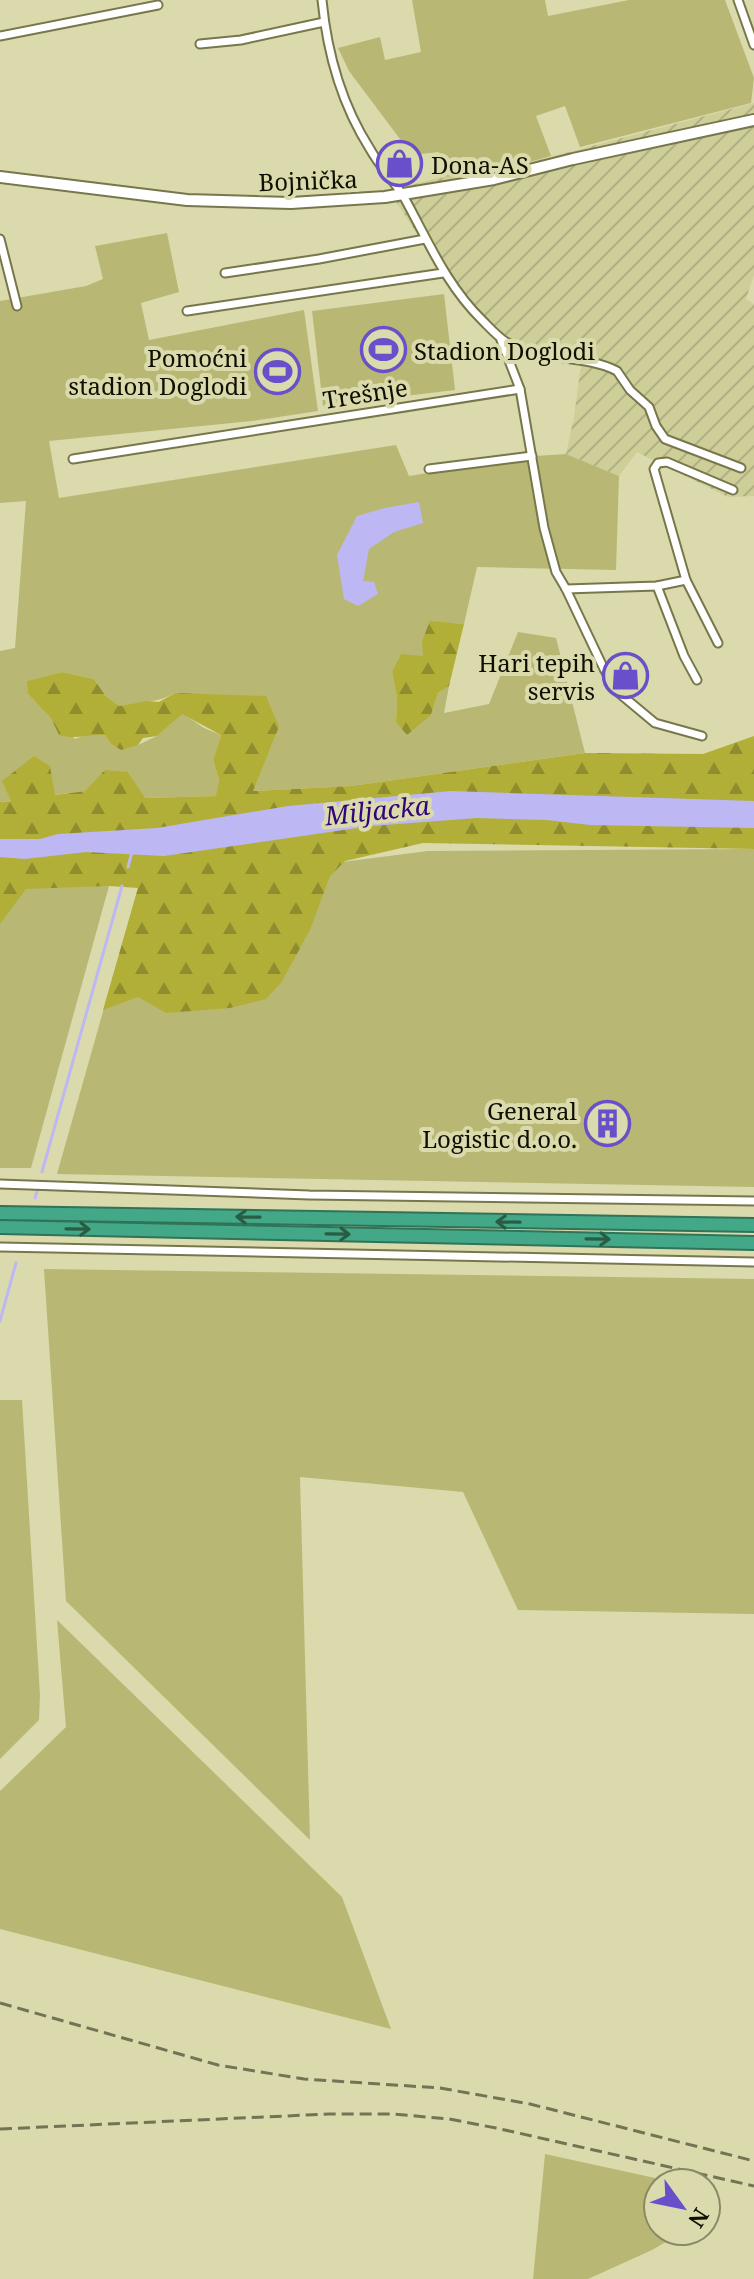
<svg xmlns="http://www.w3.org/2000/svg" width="754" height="2279" font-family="'Noto Serif',serif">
<defs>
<pattern id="industrial-furrows" width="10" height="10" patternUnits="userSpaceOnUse" patternTransform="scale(2)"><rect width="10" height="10" fill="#cece99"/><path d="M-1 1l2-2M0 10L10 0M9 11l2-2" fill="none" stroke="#b0b082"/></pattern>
<pattern id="forest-firs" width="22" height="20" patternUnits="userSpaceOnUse" patternTransform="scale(2)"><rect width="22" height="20" fill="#b2af38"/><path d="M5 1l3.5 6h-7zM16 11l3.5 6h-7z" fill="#8f8d2d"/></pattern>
</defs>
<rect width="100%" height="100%" fill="#dadaac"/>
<polygon fill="url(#industrial-furrows)" points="754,103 754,275 746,299 754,304 754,496 728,497 637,452 619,476 566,454 574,417 581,365 501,344 471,316 389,191 441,177 479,176"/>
<g fill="#b8b874">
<polygon points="412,0 545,0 548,16 629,0 725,0 754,78 751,103 580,147 565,106 536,116 551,156 479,176 441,177 439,152 412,155 349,71 338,48 380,37 385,60 421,52"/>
<path d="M167 233 179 292 141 303 149 340 304 310 318 411 252 421 49 441 59 498 396 445 409 476 536 456 566 454 619 476 616 570 477 567 464 624 430 622 424 656 392 672 397 698 396 722 431 715 438 693 449 686 444 713 489 704 518 632 556 638 585 753 351 786 252 791 279 727 175 693C158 703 139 702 119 706L105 695 94 679 62 672 28 681V694L75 739 88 734 105 735 111 744 138 745 157 736 182 713 204 728 221 735 213 760 219 780 217 796 144 798 128 772 85 791 0 802V651L15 648 26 501 0 503V301L86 286 103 279 95 246Z"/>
<polygon points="444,294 455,390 323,406 312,311"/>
<polygon points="754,849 754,1187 57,1174 138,888 428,851"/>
<polygon points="0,874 109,886 31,1168 0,1168"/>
<polygon points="44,1269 754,1279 754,1614 518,1610 463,1492 300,1477 310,1840 66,1601"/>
<polygon points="0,1400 22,1400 40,1695 39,1720 0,1759"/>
<polygon points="57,1620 342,1897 391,2029 0,1929 0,1791 66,1727"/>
<polygon points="545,2154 678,2183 658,2183 658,2231 685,2231 652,2250 588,2279 533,2279"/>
</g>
<g fill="url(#forest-firs)">
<polygon points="430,621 464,624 449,686 438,693 431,715 407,735 396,722 397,698 392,672 401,654 423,656 422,641"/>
<path d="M62 672 94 679 105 695 119 706 147 701 159 702 175 693 266 696 279 727 253 791 351 786 585 753 703 754 754 736V849L423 843 345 861 330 876 310 930 281 983 266 999 230 1008 166 1013 138 997 103 1010 138 888 109 886 26 889 0 924V802L11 801 2 781 34 756 50 766 55 795 85 791 105 770 128 772 145 798 216 796 219 780 213 760 221 735 182 714 157 736 143 738 138 745 121 750 111 744 105 735C87 734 76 740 59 735L51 718 28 694 27 681Z"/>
</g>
<g fill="#bdb8f3">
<polygon points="419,502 423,523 394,532 369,549 363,581 374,582 378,594 358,606 344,599 337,555 357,516 385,508"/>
<polygon points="451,791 754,801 754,828 590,825 547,820 477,818 371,826 164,856 86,852 25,859 0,857 0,839 40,839 58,834 157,828 288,806"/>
</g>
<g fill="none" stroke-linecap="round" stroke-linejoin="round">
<g stroke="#bdb8f3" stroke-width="3">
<polyline points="128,867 132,852"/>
<polyline points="42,1172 122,886"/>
<polyline points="35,1198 37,1191"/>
<polyline points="0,1321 16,1263"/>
</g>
<defs>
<g id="minor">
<path d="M322 0C327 52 342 105 370 149 380 167 395 182 405 199 429 243 447 286 483 321 490 328 497 336 506 342 539 362 584 354 617 371L630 390 649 407 656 426 665 439 741 468"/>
<polyline points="738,0 754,45"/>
<polyline points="0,36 158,5"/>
<polyline points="200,44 241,40 324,22"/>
<polyline points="0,239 17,306"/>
<polyline points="225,273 319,259 425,239"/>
<polyline points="187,311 443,273"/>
<polyline points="501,340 520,389 544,528 556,572 566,589 604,669 619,693 655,723 702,736"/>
<polyline points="73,459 520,389"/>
<polyline points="429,469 532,456"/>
<polyline points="686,580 718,643"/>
<polyline points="657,586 684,656 697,680"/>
<polyline points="566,589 657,586 686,580 654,469 658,463 667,462 733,490"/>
<polyline points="0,1184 309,1195 754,1201"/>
<polyline points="0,1247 754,1262"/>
</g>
<polyline id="secondary" points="0,177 187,200 291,203 385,197 494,179 573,159 754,120"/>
<g id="motorway">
<polyline points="0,1213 754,1225"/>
<polyline points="0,1227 754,1243"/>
</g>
</defs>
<use href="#minor" stroke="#77774c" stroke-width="11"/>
<use href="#secondary" stroke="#77774c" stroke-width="14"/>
<use href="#motorway" stroke="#307358" stroke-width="16"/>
<use href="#minor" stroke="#fff" stroke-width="7"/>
<use href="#secondary" stroke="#fff" stroke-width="10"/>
<use href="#motorway" stroke="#42a887" stroke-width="12"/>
<g stroke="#737356" stroke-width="3" stroke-dasharray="12 6" stroke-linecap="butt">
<polyline points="0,2003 218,2065 304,2079 440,2088 530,2104 754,2161"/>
<polyline points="0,2129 329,2114 393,2114 449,2119 496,2128 754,2186"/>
</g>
</g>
<defs><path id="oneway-shaft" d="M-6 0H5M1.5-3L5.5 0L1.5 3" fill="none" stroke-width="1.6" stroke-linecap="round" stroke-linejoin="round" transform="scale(2)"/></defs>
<g stroke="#295c44">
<use href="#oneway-shaft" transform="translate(248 1217) rotate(-179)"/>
<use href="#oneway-shaft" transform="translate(508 1222) rotate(-179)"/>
<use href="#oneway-shaft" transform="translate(78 1229) rotate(1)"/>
<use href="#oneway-shaft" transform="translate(338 1234) rotate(1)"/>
<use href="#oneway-shaft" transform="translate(598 1239) rotate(1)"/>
</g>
<defs>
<symbol id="shop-ring" viewBox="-11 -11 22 22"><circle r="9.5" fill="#dadaac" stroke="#6950ca" stroke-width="1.5"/><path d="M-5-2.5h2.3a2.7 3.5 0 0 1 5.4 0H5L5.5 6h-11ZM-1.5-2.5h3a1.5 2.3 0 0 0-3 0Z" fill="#6950ca"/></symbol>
<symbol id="stadium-ring" viewBox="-11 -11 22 22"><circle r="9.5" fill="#dadaac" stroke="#6950ca" stroke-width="1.5"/><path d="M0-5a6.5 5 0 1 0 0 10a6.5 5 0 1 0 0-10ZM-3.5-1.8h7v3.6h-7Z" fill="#6950ca"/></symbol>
<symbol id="building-ring" viewBox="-11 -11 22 22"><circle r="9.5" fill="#dadaac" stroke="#6950ca" stroke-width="1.5"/><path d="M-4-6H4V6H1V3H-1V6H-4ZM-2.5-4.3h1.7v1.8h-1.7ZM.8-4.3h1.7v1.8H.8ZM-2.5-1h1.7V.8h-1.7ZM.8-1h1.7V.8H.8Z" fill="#6950ca"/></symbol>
</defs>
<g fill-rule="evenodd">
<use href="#shop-ring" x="374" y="138" width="51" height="51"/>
<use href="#stadium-ring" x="358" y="324" width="51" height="51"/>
<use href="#stadium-ring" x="252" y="346" width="51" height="51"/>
<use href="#shop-ring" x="600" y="650" width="51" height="51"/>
<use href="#building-ring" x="582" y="1098" width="51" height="51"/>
</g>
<g text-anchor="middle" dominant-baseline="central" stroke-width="8" stroke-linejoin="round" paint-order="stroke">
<g font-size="24" fill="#101002" stroke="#dadaac" text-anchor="end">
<text x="431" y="164" text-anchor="start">Dona-AS</text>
<text x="414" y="350" text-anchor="start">Stadion Doglodi</text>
<text x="247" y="357">Pomoćni<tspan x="247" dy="28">stadion Doglodi</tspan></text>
<text x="595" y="662">Hari tepih<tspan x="595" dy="28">servis</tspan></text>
<text x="577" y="1110">General<tspan x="577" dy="28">Logistic d.o.o.</tspan></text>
</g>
<g font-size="24" fill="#101002" stroke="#dadaac">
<text transform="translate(308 180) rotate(-2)">Bojnička</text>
<text transform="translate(365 393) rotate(-9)">Trešnje</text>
</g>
<g font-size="26" font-style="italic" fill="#32047a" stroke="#dadaac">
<text transform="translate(377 810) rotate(-6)">Miljacka</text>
</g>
</g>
<g transform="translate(682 2207) rotate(123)"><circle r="38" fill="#dadaac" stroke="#898968" stroke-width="2"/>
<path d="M0-6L14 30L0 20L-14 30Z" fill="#6950ca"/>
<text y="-12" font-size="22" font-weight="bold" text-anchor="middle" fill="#101002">N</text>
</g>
</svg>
